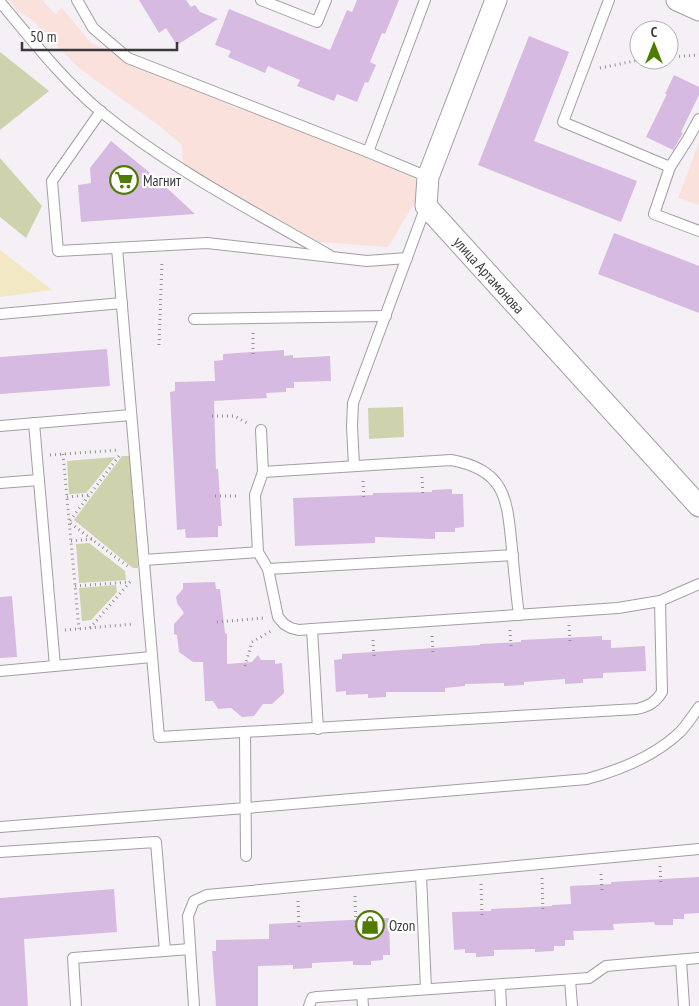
<svg xmlns="http://www.w3.org/2000/svg" width="699" height="1006" font-family="'PT Sans Narrow',sans-serif">
<rect width="100%" height="100%" fill="#f5f0f5"/>
<g fill="#fbe1db">
<polygon points="10,0 42,0 55,14 62,8 91,43 234,107 316,134 419,181 417,184 417,199 388,247 318,242 183,164 182,145 161,127 80,69 31,19 15,9"/>
<polygon points="699,142 699,205 678,198"/>
</g>
<g fill="#ced2ad">
<polygon points="0,52 49,91 0,130"/>
<polygon points="0,158 42,206 26,238 0,217"/>
<polygon points="403,407 404,437 369,439 368,408"/>
<polygon points="122,456 131,456 138,568 133,568 74,520"/>
<polygon points="115,457 86,493 69,494 67,461"/>
<polygon points="89,543 125,571 126,580 79,583 76,544"/>
<polygon points="116,585 117,592 91,620 82,621 79,588"/>
</g>
<polygon fill="#f2e8c3" points="0,250 52,290 0,297"/>
<g fill="#d7bae1">
<polygon points="139,0 186,0 191,7 195,5 200,12 218,19 177,45 166,28 159,33"/>
<polygon points="357,0 399,0 385,34 382,33 370,62 376,65 368,83 365,82 357,102 337,94 334,101 297,86 300,80 268,66 265,73 228,57 231,51 215,45 229,9 330,50 347,10 352,12"/>
<polygon points="529,36 569,52 534,141 637,181 621,222 478,165"/>
<polygon points="674,75 699,87 699,95 681,132 683,133 673,150 646,137 667,94 665,94"/>
<polygon points="111,141 155,177 195,214 81,222 78,185 91,183 90,168"/>
<polygon points="614,233 699,266 699,313 598,274"/>
<polygon points="107,349 110,386 0,394 0,357"/>
<polygon points="284,350 284,356 293,355 293,358 330,356 331,381 294,382 294,388 286,388 286,392 266,393 267,398 214,401 216,469 218,469 222,526 218,526 218,537 186,538 185,529 177,530 170,392 175,391 175,382 215,381 214,361 223,360 223,354"/>
<polygon points="452,489 452,494 463,494 464,527 455,528 455,532 435,532 435,539 375,537 375,543 295,546 293,498 373,495 373,493 432,492 432,490"/>
<polygon points="215,582 216,589 220,589 225,633 227,634 227,664 252,662 258,655 261,660 275,660 275,664 282,663 284,693 272,704 263,704 254,716 242,717 231,708 218,709 213,701 205,701 203,662 193,662 179,652 177,635 174,634 174,624 184,613 177,603 176,597 183,589 183,583"/>
<polygon points="12,596 17,657 0,658 0,597"/>
<polygon points="602,636 602,640 611,640 611,648 645,646 646,671 603,673 603,678 583,679 583,683 565,684 565,679 524,682 524,685 504,686 504,683 465,684 465,686 445,688 445,692 386,692 386,697 368,698 368,694 346,695 346,691 336,692 334,660 342,659 342,654 480,645 480,644 521,642 521,640"/>
<polygon points="699,877 699,913 684,914 684,919 673,919 673,925 655,925 654,922 613,924 614,930 573,931 574,940 565,940 565,946 554,946 554,951 535,952 535,949 494,950 494,956 476,957 476,953 465,953 465,949 454,950 452,912 491,911 491,909 552,906 552,905 571,904 570,886 611,884 611,882"/>
<polygon points="114,889 117,932 24,939 28,1006 0,1006 0,898"/>
<polygon points="389,918 390,955 383,955 383,960 371,961 371,965 353,965 353,961 312,963 312,968 293,969 293,965 258,966 258,1006 216,1006 212,951 216,951 216,940 269,939 269,924"/>
</g>
<g fill="none" stroke-linecap="round" stroke-linejoin="round">
<defs>
<g id="service">
<polyline points="77,0 93,28 128,58 368,152 428,177"/>
<polyline points="261,0 317,22 326,0"/>
<polyline points="609,0 563,122 670,167 654,214 699,231"/>
<path d="M0 2C32 40 62 79 100 111 170 168 251 210 329 255"/>
<polyline points="101,111 52,181 58,251 207,243 367,261 407,258"/>
<polyline points="368,152 425,0"/>
<polyline points="670,167 688,139 699,119"/>
<path d="M117 248 159 737 637 709C649 706 656 702 662 692L660 601"/>
<polyline points="0,314 122,303"/>
<polyline points="194,319 386,316"/>
<polyline points="34,423 55,666"/>
<polyline points="0,426 131,415"/>
<polyline points="261,430 263,472 255,495 258,552 268,569 278,617 284,624 291,628 299,630 312,629 618,608 660,601 699,584"/>
<polyline points="354,466 352,426 353,403 426,206"/>
<path d="M263 472 451 460C507 470 507 500 512 549 514 571 516 593 519 615"/>
<polyline points="0,483 39,480"/>
<polyline points="144,560 258,552"/>
<polyline points="268,569 513,555"/>
<polyline points="312,629 318,729"/>
<polyline points="0,671 152,657"/>
<polyline points="245,733 246,856"/>
<path d="M0 827 246 808 587 779C620 770 655 756 680 732 687 725 693 715 699 707"/>
<polyline points="0,852 156,842 165,951"/>
<polyline points="421,875 426,989"/>
<polyline points="681,960 684,1006"/>
<polyline points="570,980 572,1006"/>
<polyline points="500,985 501,1006"/>
<polyline points="362,994 363,1006"/>
<polyline points="76,1006 73,958 190,949"/>
<polyline points="194,1006 188,916 194,901 207,895 699,849"/>
<polyline points="309,1006 312,998 317,997 589,978 606,966 699,958"/>
</g>
<g id="minor">
<polyline points="496,0 428,177 426,206 699,506"/>
<polyline points="677,0 699,10"/>
</g>
</defs>
<use href="#service" stroke="#a29ea2" stroke-width="12"/>
<use href="#minor" stroke="#a29ea2" stroke-width="23"/>
<g stroke="#959295" stroke-width="3" stroke-dasharray="1 4" stroke-linecap="butt">
<polyline points="669,57 699,55"/>
<polyline points="600,68 639,60"/>
<polyline points="253,333 253,357"/>
<polyline points="159,345 162,261"/>
<polyline points="212,416 234,416 249,424"/>
<polyline points="63,454 79,629"/>
<polyline points="50,455 119,450"/>
<polyline points="119,456 69,522 130,568"/>
<polyline points="422,477 423,497"/>
<polyline points="363,481 364,501"/>
<polyline points="215,496 240,496"/>
<polyline points="67,497 89,495"/>
<polyline points="71,541 92,539"/>
<polyline points="75,586 130,582"/>
<polyline points="217,622 264,618"/>
<polyline points="569,625 570,642"/>
<polyline points="90,628 130,582"/>
<polyline points="65,630 134,624"/>
<polyline points="510,630 511,646"/>
<polyline points="432,636 433,653"/>
<polyline points="373,640 374,656"/>
<polyline points="245,666 252,642 271,631"/>
<polyline points="660,866 661,885"/>
<polyline points="601,874 602,890"/>
<polyline points="542,878 543,913"/>
<polyline points="481,884 482,916"/>
<polyline points="355,896 356,928"/>
<polyline points="298,901 299,928"/>
</g>
<use href="#service" stroke="#fff" stroke-width="10"/>
<use href="#minor" stroke="#fff" stroke-width="21"/>
</g>
<defs>
<symbol id="supermarket-ring" viewBox="-11 -11 22 22"><circle r="9.5" fill="#fff" stroke="#4e7b00" stroke-width="1.5"/><path d="M-6-5.5h2.5l.6 2H6L4.5 2H-2.5L-4.4-4H-6ZM-1.5 3.2a1.3 1.3 0 1 0 .1 0ZM3 3.2a1.3 1.3 0 1 0 .1 0Z" fill="#4e7b00"/></symbol>
<symbol id="shop-ring" viewBox="-11 -11 22 22"><circle r="9.5" fill="#fff" stroke="#4e7b00" stroke-width="1.5"/><path d="M-5-2.5h2.3a2.7 3.5 0 0 1 5.4 0H5L5.5 6h-11ZM-1.5-2.5h3a1.5 2.3 0 0 0-3 0Z" fill="#4e7b00"/></symbol>
</defs>
<g fill-rule="evenodd">
<use href="#supermarket-ring" x="108" y="164" width="32" height="32"/>
<use href="#shop-ring" x="354" y="909" width="32" height="32"/>
</g>
<g text-anchor="middle" dominant-baseline="central" stroke-width="4.5" stroke-linejoin="round" paint-order="stroke">
<g font-size="15" fill="#3b393b" stroke="#fff" text-anchor="start">
<text x="143" y="180">Магнит</text>
<text x="389" y="925">Ozon</text>
</g>
<g font-size="15" fill="#3b393b" stroke="#fff">
<text transform="translate(489 275) rotate(48)">улица Артамонова</text>
</g>
</g>
<g transform="translate(654 45)"><circle r="24" fill="#ffffff" stroke="#b1b0b1"/>
<path d="M0-4L9 19L0 12L-9 19Z" fill="#4e7b00"/>
<text y="-8" font-size="14" font-weight="bold" text-anchor="middle" fill="#3b393b">С</text>
</g>
<path d="M22 42v8h155v-8" fill="none" stroke="#3b393b" stroke-width="2.5"/>
<text x="30" y="42" font-size="15" fill="#3b393b" stroke="#ffffff" stroke-width="4" paint-order="stroke">50 m</text>
</svg>
